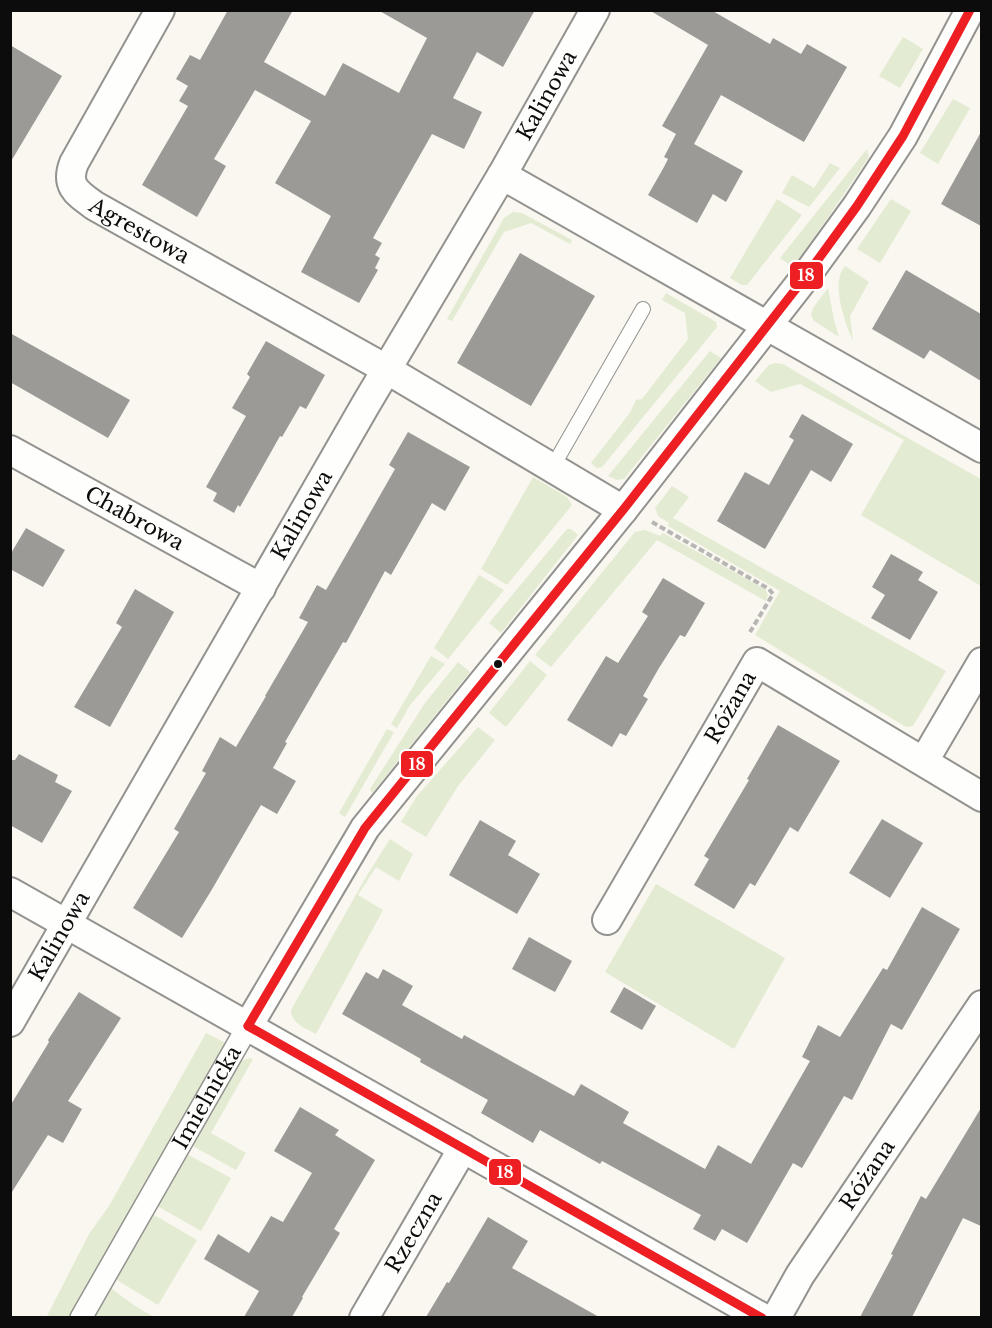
<svg xmlns="http://www.w3.org/2000/svg" width="992" height="1328" font-family="'Libre Baskerville',serif">
<rect width="100%" height="100%" fill="#f9f7f0"/>
<g fill="#e3ecd2">
<polygon points="903,37 923,49 900,88 879,76"/>
<polygon points="953,99 970,108 938,164 920,153"/>
<polygon points="867,149 869,157 829,216 793,267 780,258"/>
<polygon points="830,163 840,168 809,207 782,193 792,175 814,188"/>
<polygon points="777,199 802,215 747,285 742,285 730,278"/>
<polygon points="891,199 911,211 880,263 857,249"/>
<polygon points="513,212 522,213 572,240 570,244 531,223 504,232 452,321 447,319 504,218"/>
<path d="M845 266 869 282 850 316 853 341C845 323 830 282 845 266Z"/>
<polygon points="828,288 834,320 839,337 814,321 811,315 813,308"/>
<polygon points="666,293 716,322 717,327 602,467 597,468 591,463 629,414 636,400 642,399 688,339 685,313 662,300"/>
<polygon points="710,351 721,358 624,479 617,480 608,476"/>
<polygon points="775,363 783,364 906,437 981,479 981,586 861,515 904,440 800,384 771,392 755,381 769,365"/>
<polygon points="533,477 567,497 572,505 507,585 481,569"/>
<polygon points="672,486 689,497 673,518 946,671 913,726 906,727 755,635 780,591 668,526 669,523 658,516 655,508"/>
<polygon points="567,529 571,529 578,535 501,633 489,623"/>
<polygon points="645,530 660,536 663,533 765,589 768,595 766,601 657,540 551,667 535,655 635,532"/>
<polygon points="479,575 504,590 448,659 434,648"/>
<polygon points="431,656 445,664 410,705 397,728 391,724"/>
<polygon points="530,661 547,675 506,727 489,713"/>
<polygon points="458,662 470,672 372,793 370,789 425,703"/>
<polygon points="478,727 495,740 458,786 426,837 401,822 417,796"/>
<polygon points="387,729 394,732 345,817 339,813"/>
<path d="M390 839 413 854 399 881 376 867 358 895 383 910 316 1034C305 1028 291 1023 291 1010L366 877Z"/>
<polygon points="656,884 785,958 734,1049 605,972"/>
<polygon points="206,1033 228,1044 70,1317 46,1318 89,1234 109,1206"/>
<polygon points="249,1058 253,1059 211,1133 246,1153 236,1170 189,1144 236,1063"/>
<polygon points="183,1152 231,1178 201,1231 154,1204"/>
<polygon points="149,1212 197,1240 158,1305 112,1277"/>
<polygon points="108,1286 135,1306 154,1317 89,1318"/>
</g>
<g fill="#9c9a96">
<polygon points="228,10 293,10 264,62 325,96 343,63 399,93 427,38 378,10 535,10 503,67 477,52 453,98 482,112 464,149 432,134 373,238 382,243 375,255 380,258 375,268 378,270 359,303 301,272 331,216 275,183 311,121 255,90 214,159 226,166 197,217 142,185 188,106 179,101 188,86 176,79 190,55 200,60"/>
<polygon points="649,10 711,10 770,44 773,38 801,54 807,44 847,67 804,142 721,95 694,144 743,171 726,202 713,194 697,223 648,195 664,167 668,159 664,157 676,134 662,126 708,45"/>
<polygon points="10,45 62,76 10,163"/>
<polygon points="981,132 981,226 941,204"/>
<polygon points="520,253 595,296 531,406 457,363"/>
<polygon points="906,270 981,314 981,381 930,350 924,359 872,329"/>
<polygon points="10,333 130,400 108,438 10,382"/>
<polygon points="266,341 325,375 306,409 300,406 282,437 280,436 240,507 238,505 234,513 213,501 217,493 206,487 246,416 232,408 250,377 247,374"/>
<polygon points="802,414 853,444 831,482 811,470 765,549 717,521 745,472 769,485 794,440 789,437"/>
<polygon points="408,432 470,467 445,511 432,503 391,575 385,571 346,643 343,642 285,742 287,743 273,768 296,781 277,814 261,805 211,891 182,938 133,908 179,832 174,829 206,773 202,771 220,737 236,747 266,696 265,696 308,622 299,618 317,585 326,590 395,469 389,465"/>
<polygon points="26,528 65,550 43,587 10,569 10,555"/>
<polygon points="891,554 923,572 918,580 938,592 910,640 871,618 885,595 872,587"/>
<polygon points="663,578 705,603 685,637 680,635 659,668 643,696 648,699 626,736 620,733 612,747 567,720 606,656 618,663 648,616 642,612"/>
<polygon points="135,589 174,612 110,727 74,707 122,627 116,623"/>
<polygon points="778,725 840,761 798,832 790,827 755,886 750,883 734,909 694,885 709,859 704,856 749,780 747,779"/>
<polygon points="19,754 58,775 55,782 72,791 42,843 10,825 10,760 15,760"/>
<polygon points="882,819 923,843 890,898 849,873"/>
<polygon points="480,820 516,841 508,855 540,874 517,914 449,875"/>
<polygon points="922,907 960,929 902,1030 891,1024 852,1100 844,1096 802,1168 793,1163 747,1243 722,1229 715,1241 693,1229 701,1215 602,1161 600,1164 540,1130 533,1143 481,1113 488,1100 420,1062 421,1059 342,1014 366,972 378,979 383,969 413,986 402,1005 462,1039 464,1035 574,1096 581,1084 629,1112 623,1123 705,1169 718,1145 751,1164 810,1061 802,1057 818,1025 840,1037 883,968 887,970"/>
<polygon points="529,937 572,961 555,992 512,969"/>
<polygon points="624,987 656,1006 642,1030 610,1012"/>
<polygon points="79,992 121,1018 68,1101 82,1109 63,1143 48,1135 10,1195 10,1106 49,1042 48,1040"/>
<polygon points="300,1107 339,1130 335,1135 375,1160 334,1229 340,1233 302,1297 303,1298 292,1317 244,1317 259,1291 204,1259 218,1234 249,1253 271,1216 283,1222 312,1173 274,1151"/>
<polygon points="981,1108 981,1226 963,1218 912,1317 860,1317 893,1255 891,1254 921,1196 926,1199"/>
<polygon points="488,1217 528,1241 512,1268 599,1317 426,1317 447,1282 449,1283"/>
</g>
<g fill="none" stroke-linecap="round" stroke-linejoin="round">
<defs>
<polyline id="service" points="552,468 643,309"/>
<g id="pedestrian">
<path id="s1" d="M81 1318 248 1026"/>
</g>
<g id="minor">
<path id="s2" d="M160 10 74 163C65 186 77 193 95 206L386 369 623 510"/>
<polyline points="502,175 982,448"/>
<path id="s3" d="M10 450 261 588"/>
<polyline points="924,761 982,662"/>
<polyline points="10,892 763,1318"/>
<path id="s4" d="M607 920 757 662 982 797"/>
<path id="s5" d="M10 1022 366 404 502 175 595 10"/>
<polyline points="248,1026 365,828 623,510 806,276 857,206 903,136 970,10"/>
<path id="s6" d="M364 1318 463 1148"/>
<path id="s7" d="M776 1318 800 1275 982 1005"/>
</g>
</defs>
<use href="#service" stroke="#93928f" stroke-width="16"/>
<use href="#pedestrian" stroke="#93928f" stroke-width="24"/>
<use href="#minor" stroke="#93928f" stroke-width="32"/>
<polyline stroke="#b7b6b5" stroke-width="4" stroke-dasharray="6 3" stroke-linecap="butt" points="652,522 769,589 773,594 750,632"/>
<use href="#service" stroke="#fefefd" stroke-width="14"/>
<use href="#pedestrian" stroke="#fefefd" stroke-width="21"/>
<use href="#minor" stroke="#fefefd" stroke-width="28"/>
<defs>
<g id="bus-1">
<polyline points="248,1026 365,828 623,510 806,276 857,206 903,136 970,10"/>
<polyline points="248,1026 762,1318"/>
</g>
</defs>
<use href="#bus-1" stroke="#fff" stroke-width="14"/>
<use href="#bus-1" stroke="#ee1f23" stroke-width="9"/>
</g>
<circle fill="#0c0c0c" stroke="#fff" stroke-width="2" cx="498" cy="664" r="5"/>
<g text-anchor="middle" dominant-baseline="central" stroke-width="6" stroke-linejoin="round" paint-order="stroke">
<g font-size="21" fill="#0c0c0c" stroke="#fff">
<text stroke="none"><textPath href="#s5" startOffset="1071">Kalinowa</textPath></text>
<text stroke="none"><textPath href="#s2" startOffset="280">Agrestowa</textPath></text>
<text stroke="none"><textPath href="#s5" startOffset="585">Kalinowa</textPath></text>
<text stroke="none"><textPath href="#s3" startOffset="142">Chabrowa</textPath></text>
<text stroke="none"><textPath href="#s4" startOffset="246">Różana</textPath></text>
<text stroke="none"><textPath href="#s5" startOffset="99">Kalinowa</textPath></text>
<text stroke="none"><textPath href="#s1" startOffset="254">Imielnicka</textPath></text>
<text stroke="none"><textPath href="#s7" startOffset="170">Różana</textPath></text>
<text stroke="none"><textPath href="#s6" startOffset="99">Rzeczna</textPath></text>
</g>
</g>
<g stroke="#fff" stroke-width="2">
<rect x="789" y="261" width="35" height="29" rx="6" fill="#ee1f23"/>
<rect x="400" y="750" width="34" height="28" rx="6" fill="#ee1f23"/>
<rect x="488" y="1158" width="34" height="28" rx="6" fill="#ee1f23"/>
</g>
<g font-size="16" text-anchor="middle" font-weight="bold" fill="#fff">
<text x="806" y="281">18</text>
<text x="417" y="770">18</text>
<text x="505" y="1178">18</text>
</g>
<rect width="992" height="1328" fill="none" stroke="#0c0c0c" stroke-width="24"/>
</svg>
